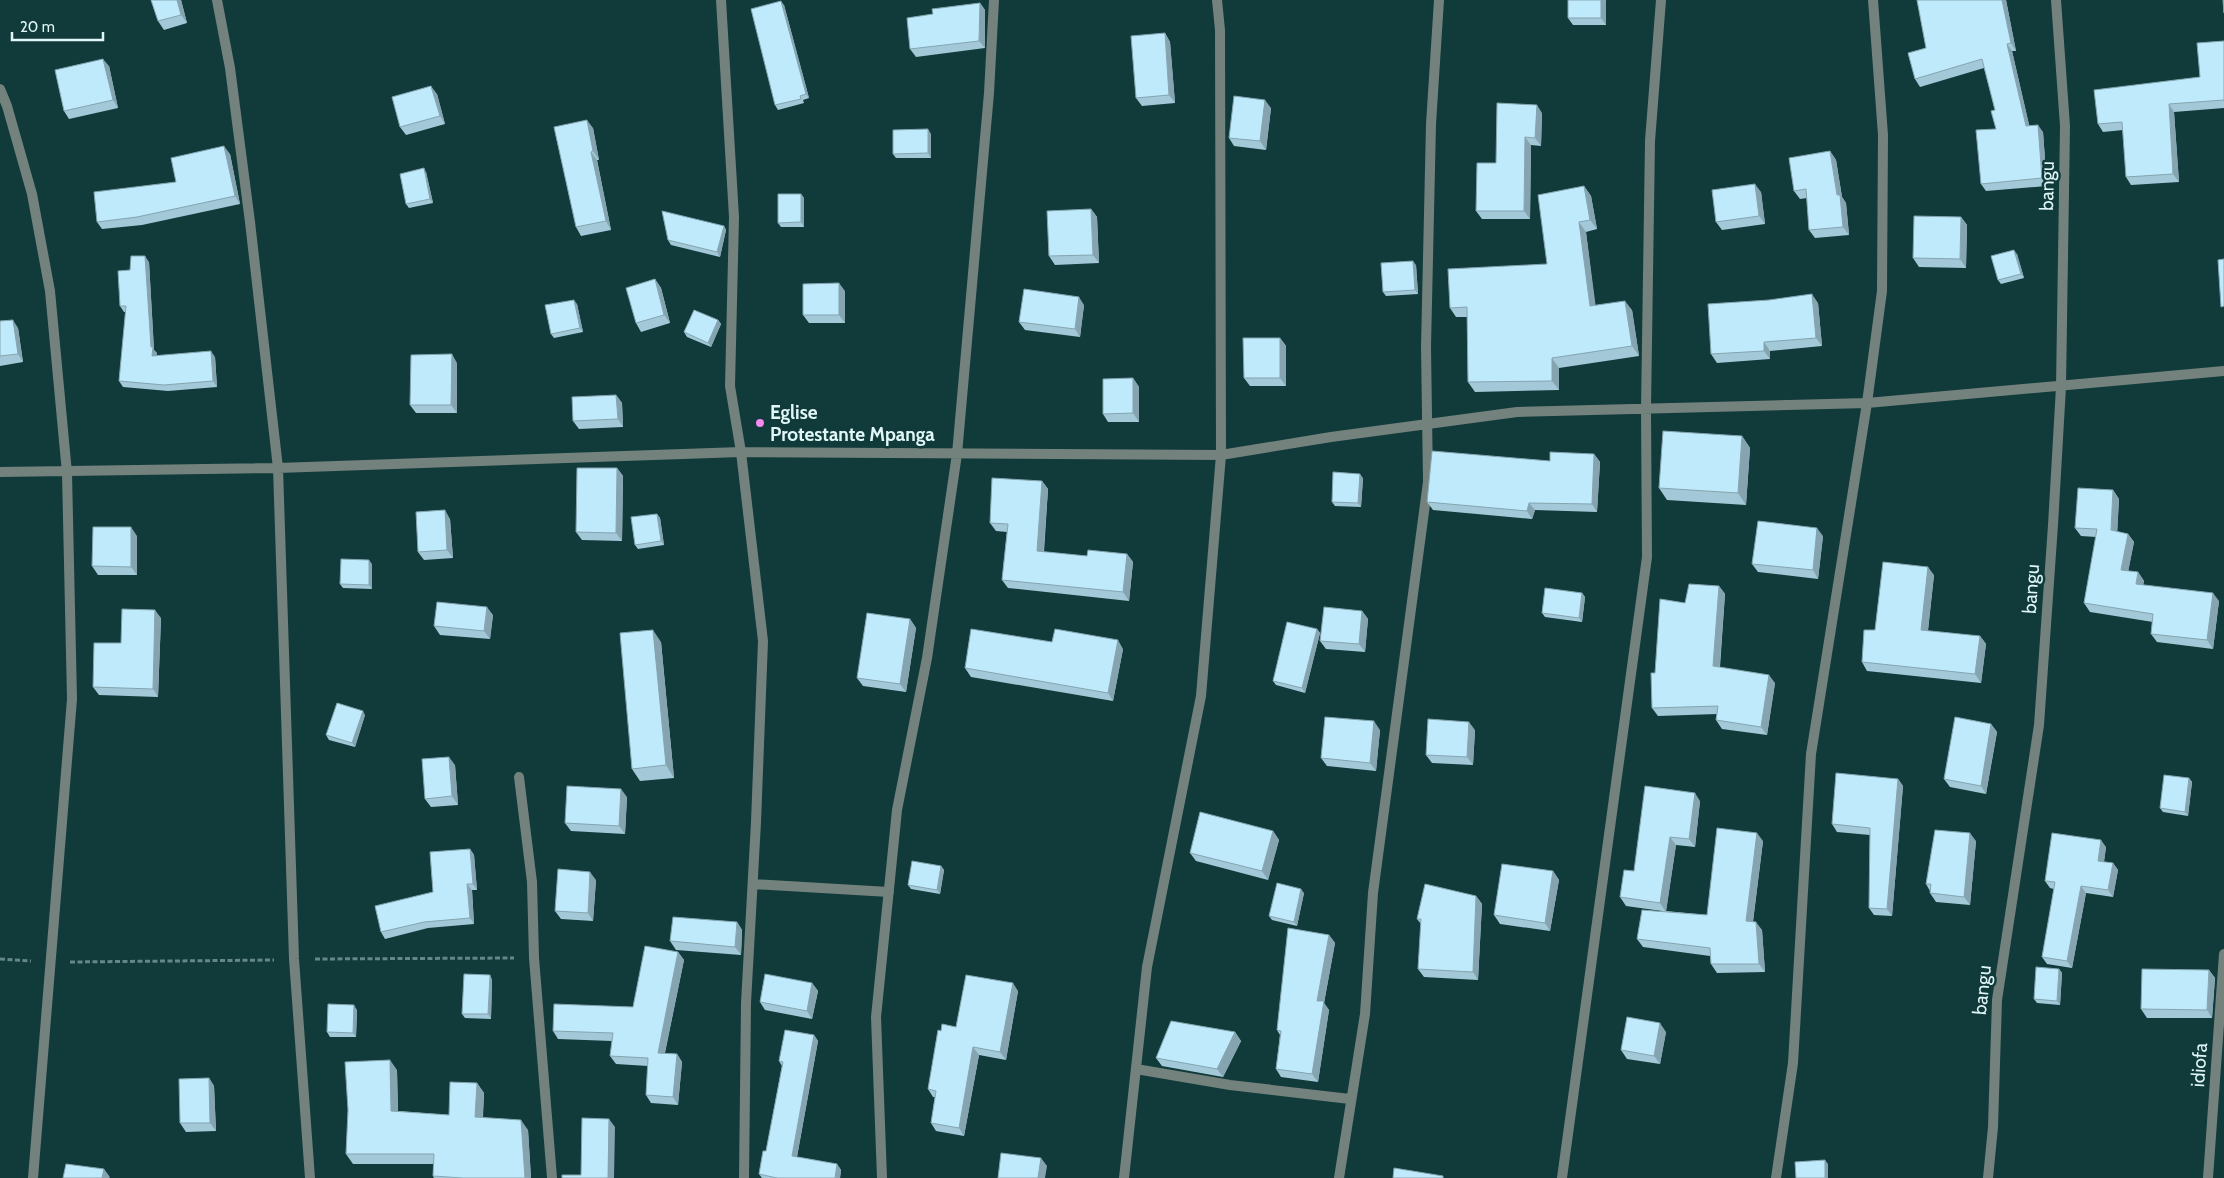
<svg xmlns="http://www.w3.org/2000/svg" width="2224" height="1178" viewBox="0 0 2224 1178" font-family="Cabin,sans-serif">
	<rect width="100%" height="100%" fill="#113a3b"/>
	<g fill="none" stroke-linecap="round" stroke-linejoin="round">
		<!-- path -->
		<path stroke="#668788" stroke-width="3" stroke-dasharray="5 2.5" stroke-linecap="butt" d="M0 959 31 961
			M315 959 514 958
			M70 962 274 960"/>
		<!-- street -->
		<path stroke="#73827c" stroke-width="10" d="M217 0 230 68 250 222 278 468 294 959 310 1178
			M721 0 734 217 730 386 741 452 763 641 756 822 746 1003 744 1178
			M0 89 7 106 32 194 50 291 67 473 72 699 33 1178
			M0 472 278 468 741 452 1221 455 1331 437 1517 412 1867 403 2224 371
			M519 777 532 882 534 958 552 1178
			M753 884 889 892
			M1136 1069 1230 1085 1350 1099
			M882 1178 876 1017 897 810 927 658 957 454 989 93 994 0
			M1124 1178 1147 967 1201 696 1221 455 1220 30 1217 0
			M1339 1178 1365 1014 1373 893 1428 482 1426 347 1431 124 1439 0
			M1562 1178 1647 557 1646 409 1650 141 1661 0
			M1776 1178 1793 1063 1811 754 1867 403 1882 291 1883 135 1873 0
			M1988 1178 1993 1127 1997 1000 2039 725 2053 525 2061 387 2065 126 2056 0
			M2208 1178 2224 954"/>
	</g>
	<!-- wall -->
	<path fill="#a3c9d8" d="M181 0 187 23 164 30 158 21Z
		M1606 0V25H1573L1568 18Z
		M1917 0H2006L2016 51H2012L2029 125 2043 132 2047 186 1986 191 1981 184 1996 129 1995 110 1984 68 1920 87 1915 79 1926 48Z
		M980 3 985 10V48L916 57 910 49 933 14Z
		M784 5 809 98 803 100 804 103 778 110 775 105Z
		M1165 33 1170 42 1175 103 1142 106 1136 98Z
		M2224 41V108L2174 112 2179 182 2131 185 2126 177 2123 130 2103 132 2098 124 2200 77Z
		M109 66 118 108 69 119 64 111Z
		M437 94 445 124 406 135 400 127Z
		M1271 108 1266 150 1234 146 1229 138Z
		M1542 113 1541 146 1531 145 1530 219H1482L1476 211 1496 163Z
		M593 128 599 160H597L611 230 581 236 576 227Z
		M931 134V158H896L893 154Z
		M1830 151 1836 160 1842 197 1846 203 1849 235 1815 238 1809 230 1807 198 1800 199 1794 191Z
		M230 154 240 204 142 225 102 229 97 222 176 182Z
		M426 172 433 203 409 208 406 204Z
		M1584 186 1591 196 1597 229 1586 232 1595 306 1632 310 1639 356 1559 368V390L1475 392 1468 382 1467 317H1456L1450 308 1547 264Z
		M1761 192 1765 224 1722 230 1716 222Z
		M801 194 804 198V227H781L778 223Z
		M1091 209 1097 217 1099 263 1055 265 1049 256Z
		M1961 217 1967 225 1966 268 1919 267 1913 258Z
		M724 226 726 230 720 257 671 245 668 240Z
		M2017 254 2024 278 2001 284 1998 280Z
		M149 262 154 350 157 353 156 355 215 357 217 387 168 391 123 387 119 381 126 312H124L120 306 130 270Z
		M1416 265 1418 294 1386 296 1383 292Z
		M655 279 661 288 670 323 641 332 636 323Z
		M845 291V323H809L803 315Z
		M1818 303 1822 346 1770 351V359L1717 363 1711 354Z
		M577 304 583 332 554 338 551 334Z
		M1084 305 1080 337 1025 330 1019 322Z
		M718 320 721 324 711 347 687 337 684 332Z
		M0 321 18 328 23 362 0 366Z
		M1280 338 1286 346V386H1250L1244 378Z
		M457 363V413H416L410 405Z
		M1133 378 1139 387V422H1108L1103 414Z
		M616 395 622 403 623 427 579 429 573 421Z
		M1742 436 1750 448 1746 505 1667 500 1659 488Z
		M1594 454 1600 462 1597 512 1535 510 1532 519 1433 510 1427 502 1550 461Z
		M617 468 623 476 622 541 582 540 576 532Z
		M1363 478 1361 507 1335 506 1332 502Z
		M1042 481 1048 489 1044 552 1087 556 1127 554 1133 562 1129 601 1008 588 1002 580 1007 532 996 531 990 523Z
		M2113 490 2119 499 2117 532 2128 534 2134 542 2128 571 2138 572 2144 581 2143 585 2219 601 2213 649 2157 642 2151 634 2153 622 2090 612 2084 603 2096 537 2081 536 2075 528Z
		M657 514 660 518 664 545 638 549 635 545Z
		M450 519 453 558 424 560 418 552Z
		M137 536V575H98L92 566Z
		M1823 536 1818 579 1758 572 1752 564Z
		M372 564V589L343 588 340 584Z
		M1934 575 1928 631 1980 636 1986 644 1981 683 1867 671 1862 662 1875 630Z
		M1719 586 1725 594 1720 667 1775 683 1767 735 1722 729 1716 720 1717 714 1658 716 1652 708 1655 673 1685 603Z
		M1582 593 1585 597 1582 622 1545 617 1542 613Z
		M1362 611 1368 619 1365 652 1326 649 1320 641Z
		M493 615 490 639 440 635 434 626Z
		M161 618 158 697 99 695 93 687 121 643Z
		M910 619 916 628 906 692 863 686 857 678Z
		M1317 629 1320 633 1305 693 1276 685 1273 681Z
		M661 642 674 778 640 781 632 769Z
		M1123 649 1113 701 971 677 965 668Z
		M365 715 355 747 329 740 326 735Z
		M1991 724 1997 732 1986 794 1950 787 1944 779Z
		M1380 730 1376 771 1327 766 1321 758Z
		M1475 730 1473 765 1432 763 1426 755Z
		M455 765 458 805 431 807 425 799Z
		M2189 778 2192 782 2188 816 2163 812 2160 808Z
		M1898 779 1903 786 1892 916 1874 915 1869 908 1870 835 1837 832 1832 824Z
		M627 797 625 834 571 831 565 823Z
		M1700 801 1695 847 1676 845 1666 911 1707 915 1763 841 1753 922 1762 930 1765 972 1717 973 1711 964 1710 956 1643 947 1637 939 1662 911 1626 906 1620 897 1634 871Z
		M1273 831 1279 840 1268 880 1196 861 1190 853Z
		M1976 841 1970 905 1936 902 1930 893V891L1926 884Z
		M2106 847 2104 862 2113 863 2118 870 2113 897 2086 893 2072 968 2047 964 2042 957 2054 889 2050 888 2045 881Z
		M470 849 474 855 477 890H472L474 924 428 928 385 939 381 932 433 892Z
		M941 866 944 870 940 894 911 889 908 885Z
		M1553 871 1559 880 1550 931 1500 924 1494 915Z
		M596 880 593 921 561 919 555 911Z
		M1304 893 1297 926 1272 920 1269 916Z
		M1476 896 1482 904 1478 980 1424 977 1418 969 1421 924 1417 919Z
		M737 922 742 930 741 955 676 950 670 941Z
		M1329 935 1335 943 1324 1003 1329 1010 1318 1082 1281 1077 1276 1069 1280 1035 1277 1030Z
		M678 952 684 960 665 1053 677 1054 682 1062 678 1105 651 1103 646 1095 648 1066 616 1064 610 1056 612 1041 558 1039 553 1031 633 1007Z
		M2059 969 2062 973 2060 1005 2037 1003 2034 999Z
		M2209 970 2215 978 2212 1018H2147L2141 1009Z
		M490 975 492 980 491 1019 465 1018 462 1014Z
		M812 983 818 991 812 1019 765 1010 760 1002Z
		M1018 991 1006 1060 979 1055 964 1136 936 1131 931 1123 935 1097H933L928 1089 941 1031 956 1027Z
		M357 1010 356 1037H330L327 1032Z
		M1235 1032 1241 1041 1223 1077 1162 1066 1156 1058Z
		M1666 1032 1660 1064 1627 1059 1621 1050Z
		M814 1035 818 1041 797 1157 837 1164 841 1170 840 1178H762L759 1174 766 1151 782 1066 779 1061Z
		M397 1070 398 1111 449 1115 477 1083 484 1093 483 1117 528 1130 531 1178H434L433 1176V1164H353L346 1154Z
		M209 1078 214 1086 216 1131 186 1132 180 1123Z"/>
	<!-- shaded-wall -->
	<path fill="#85a4b0" d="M177 0H181L187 23 181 15Z
		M1601 0H1606V25L1601 18Z
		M2002 0H2006L2016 51 2011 43Z
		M781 1 784 5 809 98 806 94Z
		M980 3 985 10V48L979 41Z
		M1165 33 1170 42 1175 103 1169 95Z
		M2007 44 2012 51 2031 133 2026 126Z
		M103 59 109 66 118 108 113 100Z
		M431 86 437 94 445 124 440 116Z
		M1265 100 1271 108 1266 150 1260 141Z
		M2169 104 2174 112 2179 182 2173 174Z
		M1537 105 1542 113 1541 146 1535 138Z
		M587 120 593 128 599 160 593 151Z
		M2038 125 2043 132 2047 186 2042 178Z
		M928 129 931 134V158L928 153Z
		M1525 137 1531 145 1530 219 1524 211Z
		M224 146 230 154 240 204 235 196Z
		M1830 151 1836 160 1842 197 1846 203 1849 235 1843 227Z
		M591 152 597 160 611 230 606 221Z
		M424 168 426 172 433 203 430 199Z
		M1755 184 1761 192 1765 224 1759 216Z
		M1584 186 1591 196 1597 229 1590 220Z
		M801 194 804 198V227L801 222Z
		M1091 209 1097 217 1099 263 1093 255Z
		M1961 217 1967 225 1966 268 1960 259Z
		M1579 222 1586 232 1597 316 1590 306Z
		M724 226 726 230 720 257 717 252Z
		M2014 250 2017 254 2024 278 2021 274Z
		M145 256 149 262 154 350 157 353 156 361 152 356 151 347Z
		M1413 261 1416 265 1418 294 1415 290Z
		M655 279 661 288 670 323 664 315Z
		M839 283 845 291V323L839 315Z
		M1812 294 1818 303 1822 346 1816 338Z
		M1079 297 1084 305 1080 337 1075 329Z
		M574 300 577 304 583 332 580 328Z
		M1625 301 1632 310 1639 356 1632 346Z
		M13 320 18 328 23 362 18 354Z
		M718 320 721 324 711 347 708 343Z
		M1280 338 1286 346V386L1280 378Z
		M1764 342 1770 351V359L1764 351Z
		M211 351 215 357 217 387 213 381Z
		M452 354 457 363V413L451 405Z
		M1552 358 1559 368V390L1552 381Z
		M1133 378 1139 387V422L1133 413Z
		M616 395 622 403 623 427 618 419Z
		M1742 436 1750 448 1746 505 1738 493Z
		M1594 454 1600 462 1597 512 1592 504Z
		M617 468 623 476 622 541 616 533Z
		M1360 474 1363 478 1361 507 1358 503Z
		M1042 481 1048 489 1043 559 1037 551Z
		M2113 490 2119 499 2117 539 2111 530Z
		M1529 503 1535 510 1532 519 1527 511Z
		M445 510 450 519 453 558 447 550Z
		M657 514 660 518 664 545 661 541Z
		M131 527 137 536V575L131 567Z
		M1817 528 1823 536 1818 579 1813 570Z
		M2128 534 2134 542 2127 578 2121 570Z
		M1127 554 1133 562 1129 601 1123 592Z
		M369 560 372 564V589L369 585Z
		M1928 567 1934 575 1927 638 1921 630Z
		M2138 572 2144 581 2142 592 2136 584Z
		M1719 586 1725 594 1719 675 1713 666Z
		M1582 593 1585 597 1582 622 1579 618Z
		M2213 593 2219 601 2213 649 2207 640Z
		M487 607 493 615 490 639 484 631Z
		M155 610 161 618 158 697 153 689Z
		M1362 611 1368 619 1365 652 1359 644Z
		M910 619 916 628 906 692 900 684Z
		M1317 629 1320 633 1305 693 1302 688Z
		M653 630 661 642 674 778 666 765Z
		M1980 636 1986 644 1981 683 1975 674Z
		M1118 640 1123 649 1113 701 1108 693Z
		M1769 675 1775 683 1767 735 1761 727Z
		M363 711 365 715 355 747 352 743Z
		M1374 721 1380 730 1376 771 1370 763Z
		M1469 722 1475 730 1473 765 1467 757Z
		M1991 724 1997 732 1986 794 1981 786Z
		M449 757 455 765 458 805 452 796Z
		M2189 778 2192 782 2188 816 2185 812Z
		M1898 779 1903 786 1892 916 1887 909Z
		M621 789 627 797 625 834 619 826Z
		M1695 793 1700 801 1695 847 1689 839Z
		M1273 831 1279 840 1268 880 1262 871Z
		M1757 833 1763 841 1752 929 1746 921Z
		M1970 833 1976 841 1970 905 1964 897Z
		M1670 837 1676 845 1666 912 1660 903Z
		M2101 840 2106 847 2103 868 2098 861Z
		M470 849 474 855 477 890 473 884Z
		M2113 863 2118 870 2113 897 2108 890Z
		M941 866 944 870 940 894 937 890Z
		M1553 871 1559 880 1550 931 1545 923Z
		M590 872 596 880 593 921 588 913Z
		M467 884 472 890 474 924 470 918Z
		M2081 886 2086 893 2072 968 2067 961Z
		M1301 889 1304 893 1297 926 1294 922Z
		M1476 896 1482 904 1478 980 1473 972Z
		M737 922 742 930 741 955 735 947Z
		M1756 922 1762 930 1765 972 1759 964Z
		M1329 935 1335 943 1324 1003 1329 1010 1318 1082 1312 1074 1317 1001Z
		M678 952 684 960 663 1061 658 1053Z
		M2059 969 2062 973 2060 1005 2057 1001Z
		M2209 970 2215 978 2212 1018 2207 1010Z
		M490 975 492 980 491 1019 488 1014Z
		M812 983 818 991 812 1019 807 1011Z
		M1013 983 1018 991 1006 1060 1000 1052Z
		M354 1005 357 1010 356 1037 353 1033Z
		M1660 1023 1666 1032 1660 1064 1654 1056Z
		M1235 1032 1241 1041 1223 1077 1217 1069Z
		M814 1035 818 1041 796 1162 792 1156Z
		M973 1047 979 1055 964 1136 959 1128Z
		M677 1054 682 1062 678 1105 673 1097Z
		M390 1060 397 1070 398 1121 391 1111Z
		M209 1078 214 1086 216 1131 210 1123Z
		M477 1083 484 1093 482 1127 475 1117Z
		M609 1119 615 1127 614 1178H608Z
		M521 1120 528 1130 531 1178H525Z
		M1041 1158 1047 1166 1045 1178H1038Z
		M1825 1160 1828 1164V1178H1825Z
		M837 1164 841 1170 840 1178H835Z
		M104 1169 110 1177 109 1178H102Z"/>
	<!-- building -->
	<path fill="#beeafb" stroke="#85a4b0" d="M151 0H177L181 15 158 21Z
		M1568 0H1601V18H1568Z
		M1917 0H2002L2011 43 2007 44 2026 126 2038 125 2042 178 1981 184 1976 130 1996 129 1991 111 1995 110 1982 59 1915 79 1908 53 1926 48Z
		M2223 0H2224V13Z
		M781 1 806 94 800 96 801 99 775 105 751 9Z
		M980 3 979 41 910 49 907 18 933 14 932 9Z
		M1165 33 1169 95 1136 98 1131 36Z
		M2224 41V100L2169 104 2173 174 2126 177 2122 122 2098 124 2094 90 2200 77 2197 43Z
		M103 59 113 100 64 111 55 70Z
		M431 86 440 116 400 127 392 97Z
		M1234 96 1265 100 1260 141 1229 138Z
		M1497 103 1537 105 1535 138 1525 137 1524 211H1476L1477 163H1496Z
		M587 120 593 151 591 152 606 221 576 227 554 127Z
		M928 129V153L893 154V130Z
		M224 146 235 196 137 217 97 222 94 192 176 182 171 158Z
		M1830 151 1837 195H1840L1843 227 1809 230 1806 189 1794 191 1789 158Z
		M424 168 430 199 406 204 400 174Z
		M1755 184 1759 216 1716 222 1712 190Z
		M1584 186 1590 220 1579 222 1590 306 1625 301 1632 346 1552 358V381L1468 382 1467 307 1450 308 1448 269 1547 264 1538 195Z
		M778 194H801V222L778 223Z
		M1091 209 1093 255 1049 256 1047 211Z
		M662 211 724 226 717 252 668 240Z
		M1914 216 1961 217 1960 259 1913 258Z
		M2014 250 2021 274 1998 280 1991 256Z
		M131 256H145L151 347H153L152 356 211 351 213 381 164 385 119 381 126 306H120L118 271 130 270Z
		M2224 259V306L2221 307 2218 260Z
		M1413 261 1415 290 1383 292 1381 263Z
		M655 279 664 315 636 323 626 288Z
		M839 283V315H803V284Z
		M1024 289 1079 297 1075 329 1019 322Z
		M1812 294 1816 338 1764 342V351L1711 354 1708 304 1769 300Z
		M574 300 580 328 551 334 545 305Z
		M694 310 718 320 708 343 684 332Z
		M13 320 18 354 0 356V321Z
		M1243 338H1280V378H1244Z
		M452 354 451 405H410L411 355Z
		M1133 378V413L1103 414V379Z
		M616 395 618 419 573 421 572 397Z
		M1663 431 1742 436 1738 493 1659 488Z
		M1432 451 1550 461V452L1594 454 1592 504 1529 503 1527 511 1427 502Z
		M577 468H617L616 533 576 532Z
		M1333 472 1360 474 1358 503 1332 502Z
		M992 478 1042 481 1037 551 1087 556 1088 550 1127 554 1123 592 1002 580 1008 524 990 523Z
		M2078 488 2113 490 2111 530 2128 534 2121 570 2138 572 2136 584 2213 593 2207 640 2151 634 2153 614 2084 603 2097 529 2075 528Z
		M445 510 447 550 418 552 416 512Z
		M657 514 661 541 635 545 631 517Z
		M1758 521 1817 528 1813 570 1752 564Z
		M93 527H131V567L92 566Z
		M341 559 369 560V585L340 584Z
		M1883 562 1928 567 1921 630 1980 636 1975 674 1862 662 1864 630H1875Z
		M1689 584 1719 586 1713 666 1769 675 1761 727 1716 720 1718 706 1652 708 1651 673H1655L1660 599 1685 603Z
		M1545 588 1582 593 1579 618 1542 613Z
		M437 602 487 607 484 631 434 626Z
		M1324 607 1362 611 1359 644 1320 641Z
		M122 609 155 610 153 689 93 687 94 643H121Z
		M867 613 910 619 900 684 857 678Z
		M1287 622 1317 629 1302 688 1273 681Z
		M971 629 1052 642 1055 629 1118 640 1108 693 965 668Z
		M653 630 666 765 632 769 620 633Z
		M337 703 363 711 352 743 326 735Z
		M1325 717 1374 721 1370 763 1321 758Z
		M1955 717 1991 724 1981 786 1944 779Z
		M1428 719 1469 722 1467 757 1426 755Z
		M449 757 452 796 425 799 422 759Z
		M1836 773 1898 779 1887 909 1869 908 1870 828 1832 824Z
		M2164 775 2189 778 2185 812 2160 808Z
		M567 786 621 789 619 826 565 823Z
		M1645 786 1695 793 1689 839 1670 837 1660 903 1620 897 1624 870 1634 871Z
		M1200 812 1273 831 1262 871 1190 853Z
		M1717 828 1757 833 1746 921 1756 922 1759 964H1711L1710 948 1637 939 1642 910 1707 915Z
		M1935 830 1970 833 1964 897 1930 893 1931 884H1926Z
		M2052 833 2101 840 2098 861 2113 863 2108 890 2081 886 2067 961 2042 957 2055 882 2045 881Z
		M470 849 473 884H467L470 918 424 922 381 932 375 906 433 892 430 852Z
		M912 861 941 866 937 890 908 885Z
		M1502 864 1553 871 1545 923 1494 915Z
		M558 869 590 872 588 913 555 911Z
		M1277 883 1301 889 1294 922 1269 916Z
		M1425 884 1476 896 1473 972 1418 969 1421 919H1417Z
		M673 917 737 922 735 947 670 941Z
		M1288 928 1329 935 1317 1001H1324L1312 1074 1276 1069 1281 1031 1277 1030Z
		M645 946 678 952 658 1053 677 1054 673 1097 646 1095 648 1058 610 1056 613 1033 553 1031 554 1004 633 1007Z
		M2036 967 2059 969 2057 1001 2034 999Z
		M2142 969 2209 970 2207 1010 2141 1009Z
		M464 974 490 975 488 1014H462Z
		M765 974 812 983 807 1011 760 1002Z
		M966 975 1013 983 1000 1052 973 1047 959 1128 931 1123 936 1091 928 1089 938 1030 941 1031 942 1024 956 1027Z
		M328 1004 354 1005 353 1033 327 1032Z
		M1627 1017 1660 1023 1654 1056 1621 1050Z
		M1171 1021 1235 1032 1217 1069 1156 1058Z
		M785 1030 814 1035 792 1156 837 1164 835 1178H777L759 1174 763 1151H766L783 1062 779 1061Z
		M390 1060 391 1111 449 1115 450 1082 477 1083 475 1117 521 1120 525 1178H463L433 1176 434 1154H346L348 1110 345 1062Z
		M209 1078 210 1123H180L179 1079Z
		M582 1118 609 1119 608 1178H562V1175H581Z
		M1001 1153 1041 1158 1038 1178H998Z
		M1825 1160V1178H1796L1795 1162Z
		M66 1164 104 1169 102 1178H63Z
		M1394 1168 1443 1176V1178H1393Z"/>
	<!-- markers -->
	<circle fill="#f489f0" stroke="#113a3b" stroke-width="2" cx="760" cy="423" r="5"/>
	<g text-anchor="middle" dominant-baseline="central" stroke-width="5" stroke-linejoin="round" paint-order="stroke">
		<!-- street labels -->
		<g font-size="19" fill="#e1f7f7" stroke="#113a3b">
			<text transform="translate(2047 186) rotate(-89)">bangu</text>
			<text transform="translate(2031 589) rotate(-86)">bangu</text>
			<text transform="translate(1982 990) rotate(-84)">bangu</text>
			<text transform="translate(2199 1065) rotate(-86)">idiofa</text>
		</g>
		<!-- poi labels -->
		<g font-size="19" font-weight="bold" fill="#e1f7f7" stroke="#113a3b" text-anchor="start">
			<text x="770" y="412">Eglise<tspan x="770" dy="22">Protestante Mpanga</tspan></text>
		</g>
	</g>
	<!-- scale -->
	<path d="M12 32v8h91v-8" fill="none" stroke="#e1f7f7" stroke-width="2.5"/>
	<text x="20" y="32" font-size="15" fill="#e1f7f7" stroke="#113a3b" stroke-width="4" paint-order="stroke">20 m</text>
</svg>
